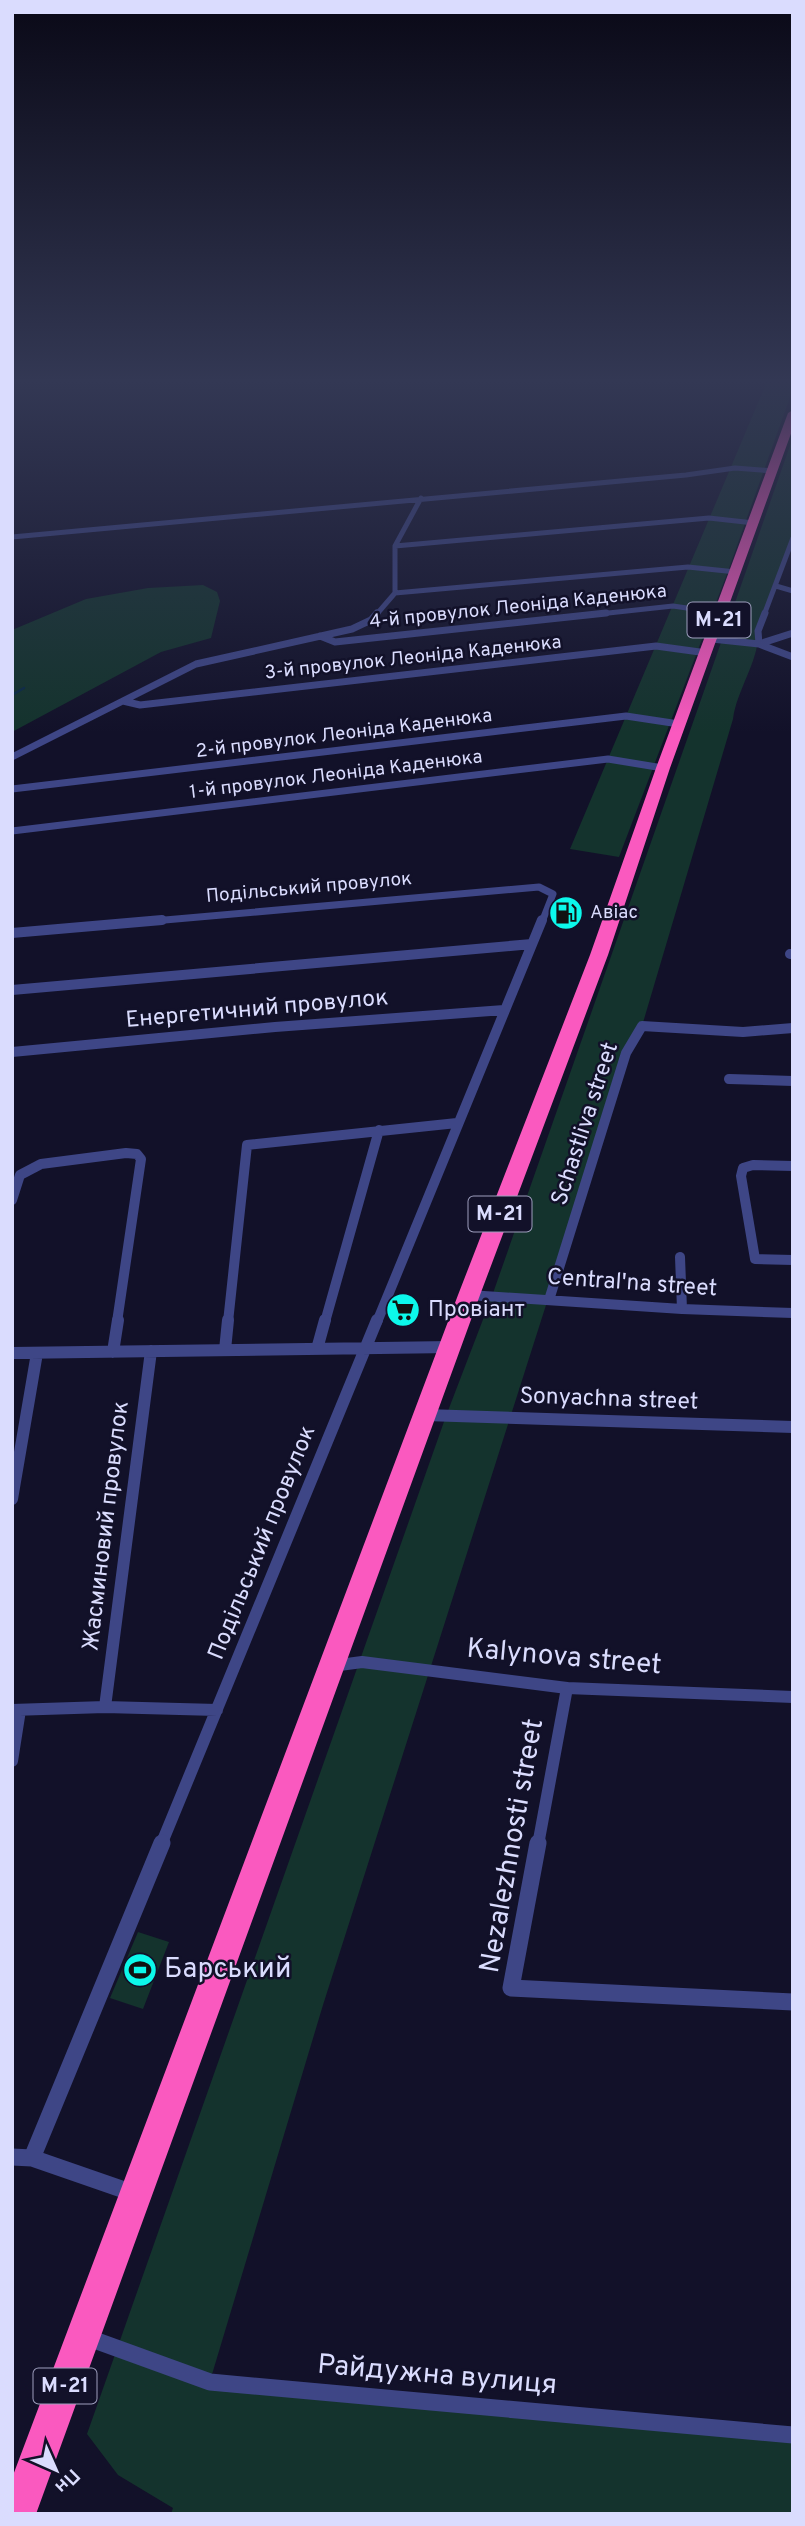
<svg xmlns="http://www.w3.org/2000/svg" width="805" height="2526" viewBox="0 0 805 2526" font-family="Overpass,sans-serif">
	<rect width="100%" height="100%" fill="#121129"/>
	<!-- green -->
	<path fill="#14332d" d="M768 379H793V389L728 571 619 857 570 849Z
		M793 437V538L758 631C760 660 737 689 733 719L642 1026 626 1054 323 2005 210 2381 793 2435 792 2514H171L173 2508 118 2475 87 2434 446 1416 492 1296Z
		M203 585 217 592 220 601 211 638 161 652 12 732V630L86 599 148 588Z
		M138 1932 169 1942 143 2009 110 1998Z"/>
	<g fill="none" stroke-linecap="round" stroke-linejoin="round">
		<!-- stream -->
		<path stroke="#0c2b47" stroke-width="2.5" d="M12 695 24 688"/>
		<!-- street-far4 -->
		<path stroke="#3e4686" stroke-width="5" d="M12 537 686 475 735 468 773 471
			M395 546 709 518 754 523
			M776 586 793 591
			M395 593 688 567 736 572
			M376 615 395 593V546L421 498
			M590 615 673 606 721 613
			M764 615 793 538"/>
		<!-- street-far3 -->
		<path stroke="#3e4686" stroke-width="7" d="M320 636 335 642 606 613
			M712 639 759 644 793 657
			M759 644 758 631 765 613
			M759 644 793 633
			M123 701 140 705 656 646 707 653
			M12 757 196 664 352 629 371 620 377 613
			M12 789 626 716 679 724
			M12 831 608 759 663 768
			M142 922 539 887 553 894 542 922"/>
		<!-- street-far2 -->
		<path stroke="#3e4686" stroke-width="10" d="M12 933 162 920
			M790 954H793
			M12 990 532 944
			M12 1052 275 1027 504 1010
			M729 1079 793 1081
			M793 1166 753 1165 743 1168 741 1176 755 1259 793 1260
			M12 1200 20 1175 41 1164 126 1153 137 1154 141 1159 117 1322
			M680 1257 682 1309
			M469 1295 682 1309 793 1313
			M549 1300 626 1053 642 1026 743 1032 793 1028
			M228 1322 247 1145 457 1123
			M325 1322 379 1130
			M377 1322 542 920"/>
		<!-- street-far1 -->
		<path stroke="#3e4686" stroke-width="12" d="M317 1349 325 1320
			M225 1350 228 1320
			M113 1352 118 1320
			M12 1353 451 1347
			M425 1415 793 1427
			M12 1499 37 1353
			M332 1666 362 1662 567 1688 793 1697
			M105 1707 151 1351
			M12 1710 105 1707 217 1710
			M12 1761 20 1710
			M161 1845 377 1320
			M538 1845 567 1688"/>
		<!-- street -->
		<path stroke="#3e4686" stroke-width="17" d="M538 1843 511 1988 793 2002
			M12 2157 32 2158 133 2193
			M32 2158 162 1843
			M86 2337 210 2382 793 2435"/>
		<!-- highway -->
		<path fill="#fa59bf" fill-rule="evenodd" d="M793 410V428L670 768 608 955 480 1295 36 2514H12V2478L458 1295 590 955 656 768 788 413Z"/>
	</g>
	<!-- sky -->
	<linearGradient id="sky" x2="0" y2="1"><stop stop-color="#0a0917"/><stop offset="0.52" stop-color="#333854"/><stop offset="1" stop-color="#333854" stop-opacity="0"/></linearGradient>
	<rect width="805" height="733" fill="url(#sky)"/>
	<!-- icons -->
	<defs>
		<g id="fuel-disc" transform="scale(1.75)"><circle r="9.5" fill="#0cf8eb" stroke="#121129"/><path d="M-5.5-6h7V0h2V4h1.3V-2.5L3-4.5l.8-.8L6-3V5H2.5V1h-1V6h-7ZM-4.2-4.7v3.2H.2V-4.7Z" fill="#111"/></g>
		<g id="supermarket-disc" transform="scale(1.75)"><circle r="9.5" fill="#0cf8eb" stroke="#121129"/><path d="M-6-5.5h2.5l.6 2H6L4.5 2H-2.5L-4.4-4H-6ZM-1.5 3.2a1.3 1.3 0 1 0 .1 0ZM3 3.2a1.3 1.3 0 1 0 .1 0Z" fill="#111"/></g>
		<g id="stadium-disc" transform="scale(1.75)"><circle r="9.5" fill="#0cf8eb" stroke="#121129"/><path d="M0-5a6.5 5 0 1 0 0 10a6.5 5 0 1 0 0-10ZM-3.5-1.8h7v3.6h-7Z" fill="#111"/></g>
	</defs>
	<g fill-rule="evenodd">
		<use href="#fuel-disc" x="566" y="913"/>
		<use href="#supermarket-disc" x="403" y="1310"/>
		<use href="#stadium-disc" x="140" y="1970"/>
	</g>
	<g text-anchor="middle" dominant-baseline="central" stroke-width="5" stroke-linejoin="round" paint-order="stroke">
		<!-- far-street labels -->
		<g font-size="19" fill="#dadcfe" stroke="#121129">
			<text transform="translate(518 607) rotate(-6)">4-й провулок Леоніда Каденюка</text>
			<text transform="translate(413 658) rotate(-6)">3-й провулок Леоніда Каденюка</text>
			<text transform="translate(344 734) rotate(-7)">2-й провулок Леоніда Каденюка</text>
			<text transform="translate(336 775) rotate(-7)">1-й провулок Леоніда Каденюка</text>
			<text transform="translate(309 888) rotate(-5)">Подільський провулок</text>
		</g>
		<!-- far-poi labels -->
		<g font-size="19" fill="#dadcfe" stroke="#121129" text-anchor="start">
			<text x="590" y="913">Авіас</text>
		</g>
		<!-- shield labels -->
		<g fill="#121129" stroke="#9e9fbe" stroke-width="2">
			<rect x="687.5" y="602.5" width="63" height="35" rx="5"/>
			<rect x="468.5" y="1196.5" width="63" height="35" rx="5"/>
			<rect x="33.5" y="2368.5" width="63" height="35" rx="5"/>
		</g>
		<g font-size="21" font-weight="bold" fill="#dadcfe">
			<text x="719" y="620">М-21</text>
			<text x="500" y="1214">М-21</text>
			<text x="65" y="2386">М-21</text>
		</g>
		<!-- street labels -->
		<g font-size="23" fill="#dadcfe" stroke="#121129">
			<text transform="translate(257 1010) rotate(-5)">Енергетичний провулок</text>
			<text transform="translate(586 1124) rotate(-72)">Schastliva street</text>
			<text transform="translate(632 1284) rotate(4)">Central'na street</text>
			<text transform="translate(609 1400) rotate(2)">Sonyachna street</text>
			<text transform="translate(107 1526) rotate(-83)">Жасминовий провулок</text>
			<text transform="translate(263 1543) rotate(-68)">Подільський провулок</text>
		</g>
		<!-- poi labels -->
		<g font-size="23" fill="#dadcfe" stroke="#121129" text-anchor="start">
			<text x="428" y="1310">Провіант</text>
		</g>
		<!-- near-street labels -->
		<g font-size="28" fill="#dadcfe" stroke="#121129">
			<text transform="translate(564 1658) rotate(5)">Kalynova street</text>
			<text transform="translate(513 1846) rotate(-80)">Nezalezhnosti street</text>
			<text transform="translate(437 2376) rotate(5)">Райдужна вулиця</text>
		</g>
		<!-- near-poi labels -->
		<g font-size="28" fill="#dadcfe" stroke="#121129" text-anchor="start">
			<text x="164" y="1970">Барський</text>
		</g>
	</g>
	<!-- border -->
	<rect width="805" height="2526" fill="none" stroke="#dadcfe" stroke-width="28"/>
	<!-- north arrow -->
	<g transform="translate(56 2470) rotate(135)" stroke="#121129" stroke-width="5" paint-order="stroke">
	<path d="M0-5L12 26L0 18L-12 26Z" fill="#dadcfe"/>
	<text y="-10" font-size="19" font-weight="bold" text-anchor="middle" fill="#dadcfe">Пн</text>
	</g>
</svg>
